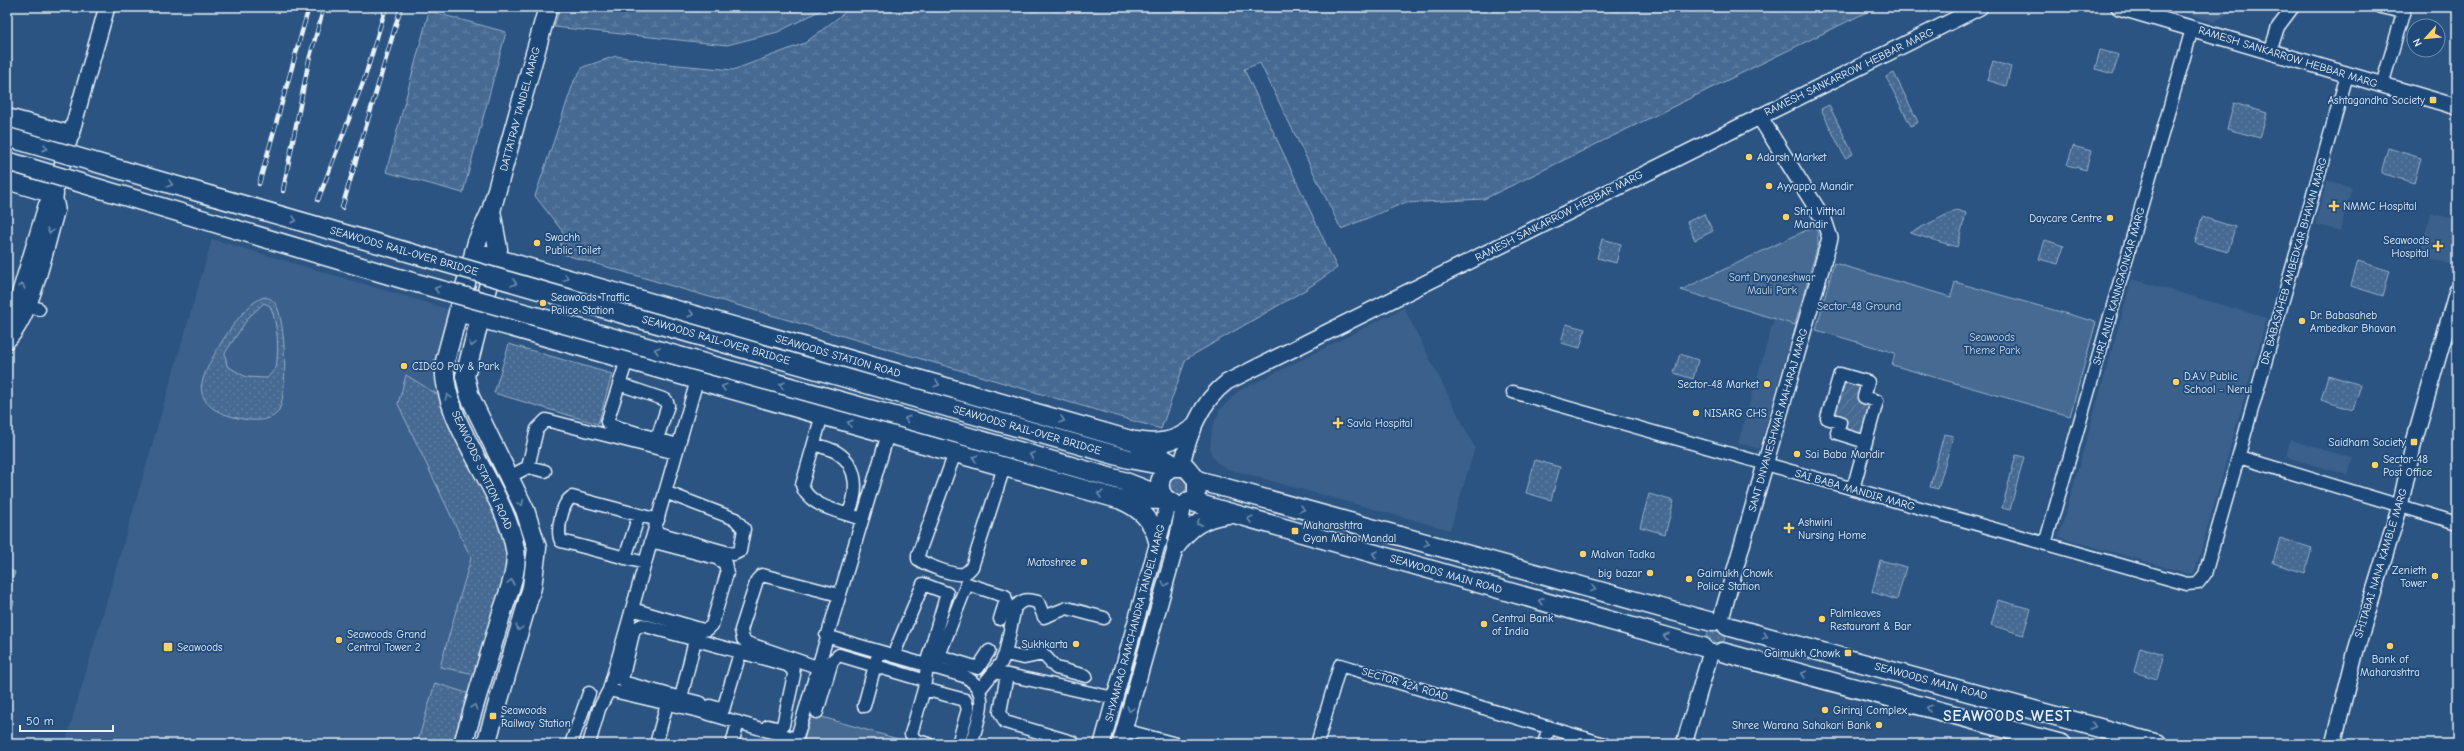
<svg xmlns="http://www.w3.org/2000/svg" width="2464" height="751" viewBox="0 0 2464 751" font-family="'Comic Neue',sans-serif">
	<defs>
		<pattern id="grass-dots" width="8" height="8" patternUnits="userSpaceOnUse"><rect width="8" height="8" fill="#476b93"/><path d="M2 2h.1M6 6h.1" fill="none" stroke="#6281a3" stroke-width="1.8" stroke-linecap="round"/></pattern>
		<pattern id="wetland-marsh" width="20" height="14" patternUnits="userSpaceOnUse"><rect width="20" height="14" fill="#476b93"/><path d="M1 5h8M5 5V1M11 12h8M15 12V8" fill="none" stroke="#6281a3"/></pattern>
		<pattern id="garden-furrows" width="10" height="10" patternUnits="userSpaceOnUse"><rect width="10" height="10" fill="#476b93"/><path d="M-1 1l2-2M0 10L10 0M9 11l2-2" fill="none" stroke="#6281a3"/></pattern>
	</defs>
	<rect width="100%" height="100%" fill="#2b5482"/>
	<filter id="ink" filterUnits="userSpaceOnUse"><feTurbulence type="fractalNoise" baseFrequency=".025" numOctaves="2"/><feDisplacementMap in="SourceGraphic" scale="8" xChannelSelector="R" yChannelSelector="G"/><feConvolveMatrix kernelMatrix="1 2 1 2 8 2 1 2 1" color-interpolation-filters="sRGB"/></filter>
	<g filter="url(#ink)">
		<!-- built -->
		<path fill="#3a608b" d="M2166 7H2239L2214 22Z
			M2327 181 2352 188 2340 231 2315 224Z
			M2431 213 2457 220V238L2450 264 2419 255Z
			M212 239 458 312 443 375 506 519 463 744H65Z
			M2132 279 2267 318 2195 572 2190 574 2059 537Z
			M1404 308 1475 448 1450 530 1228 469 1217 463 1212 456 1210 448 1212 428 1220 410 1237 392Z
			M1774 319 1795 325 1759 449 1738 443Z
			M2290 440 2353 458 2348 475 2286 457Z"/>
		<!-- grass -->
		<path fill="url(#grass-dots)" stroke="#98aec6" fill-rule="evenodd" d="M2100 50 2119 55 2113 74 2095 69Z
			M1993 61 2011 67 2006 86 1987 80Z
			M1894 73 1918 122 1911 126 1886 77Z
			M2234 103 2267 113 2260 138 2227 129Z
			M1829 105 1853 154 1845 158 1821 109Z
			M2073 146 2091 151 2086 170 2067 165Z
			M2388 148 2421 158 2414 183 2381 173Z
			M1956 210 1966 213 1957 247 1910 233Z
			M1704 214 1713 231 1695 240 1687 222Z
			M2202 217 2235 227 2228 252 2195 243Z
			M1602 239 1621 244 1616 263 1597 258Z
			M2045 240 2064 246 2058 264 2039 259Z
			M2358 261 2390 271 2383 296 2351 286Z
			M265 297C269 298 272 299 275 303 286 318 289 400 277 413 265 427 228 418 214 409 206 404 199 393 202 383 206 363 244 300 265 297ZM264 303 270 306C278 323 279 350 276 368L267 378 246 377 227 366 225 353 248 318Z
			M1566 324 1585 329 1580 348 1561 343Z
			M509 344 612 374 598 424 494 393Z
			M1680 354 1698 360 1693 379 1674 373Z
			M406 375 440 396 505 535 508 565 475 674 440 667 471 558 398 404Z
			M2328 375 2361 385 2353 410 2321 400Z
			M1944 434 1953 436 1938 489 1930 487Z
			M2016 455 2024 457 2010 510 2002 508Z
			M1535 460 1560 467 1551 500 1526 493Z
			M1169 485a9 9 0 1 1 18 0a9 9 0 1 1-18 0Z
			M1649 494 1674 501 1665 534 1640 527Z
			M2280 538 2312 548 2305 573 2273 563Z
			M1880 560 1906 567 1897 600 1872 592Z
			M1998 600 2031 609 2023 635 1991 625Z
			M1707 637a9 9 0 1 1 18 0a9 9 0 1 1-18 0Z
			M2140 647 2164 654 2157 679 2134 672Z
			M435 683 470 694 455 744H417Z"/>
		<!-- wetland -->
		<path fill="url(#wetland-marsh)" stroke="#98aec6" d="M560 7H827L778 32 727 45 554 27Z
			M852 7H1877L1484 199 1404 203 1341 229 1260 63 1244 69 1337 268 1305 290 1186 359 1161 429 559 253 563 232 535 196 574 81 583 67 616 56 657 63 733 70 805 43Z
			M429 11 506 32 463 193 386 172Z"/>
		<!-- park -->
		<path fill="#476b93" stroke="#98aec6" d="M1815 226 1818 234V245L1795 325 1681 290Z
			M1834 263 1951 297 1955 282 2096 322 2070 416 1892 365 1895 353 1816 330Z
			M812 714 915 744H803Z"/>
		<!-- garden -->
		<path fill="url(#garden-furrows)" stroke="#98aec6" d="M1840 374 1868 382 1864 397 1877 401 1866 442 1837 433 1840 422 1827 418Z"/>
		<!-- water -->
		<path fill="#708ead" stroke="#a0b6cb" d="M7 569 15 572 7 599 14 601 7 626Z"/>
		<g fill="none" stroke-linecap="round" stroke-linejoin="round">
			<!-- minor casing -->
			<g stroke="#e8f1f8" stroke-width="15">
				<path id="minor" d="M2380 7 2403 12
					M2270 52 2278 27 2293 7
					M2382 85 2405 7
					M28 305 39 309
					M627 360 607 422 610 425 677 445
					M697 380 609 690 699 711 796 739
					M619 384 666 400 668 405 657 439
					M1513 392 2187 584 2198 583 2205 574 2347 75
					M822 415 802 485C808 507 843 512 862 519
					M814 444C822 447 832 449 838 453 859 467 858 494 848 514
					M955 453 918 555V559C925 565 954 576 963 574 967 573 969 570 972 567L1004 467
					M2239 457 2457 523
					M528 467 545 471
					M509 477 528 467 537 429 546 420 676 453
					M1853 489C1861 460 1869 430 1877 401L1864 397 1868 382 1840 374 1827 418 1840 422 1837 433 1866 442
					M654 532 729 553 734 554 740 551 744 529 735 519 665 492
					M2045 544 2192 29
					M625 558 639 515
					M645 563 561 541C556 532 562 502 572 497L658 520
					M632 609 703 630 708 629 712 625 727 573 725 563 716 558 651 541
					M826 636 964 676C993 691 978 719 971 744
					M695 640 681 698 701 703 699 711
					M1005 654 1024 658 1043 654 1056 668 1086 676
					M893 656 923 584 947 593 928 658 924 689 911 734 915 740 928 744
					M939 656 978 668 989 651
					M817 667 747 643 743 639 741 630 757 580 762 575 839 595
					M934 668 967 584 1005 596 1006 600 1000 619
					M994 672 1114 698
					M1007 675 1000 712 1005 722 1072 742
					M924 689 965 700 968 709 958 744
					M980 689 1001 663 1005 654 1015 607C1023 599 1027 599 1038 602L1044 617 1067 608 1104 618
					M681 698 626 683 622 680 634 629 642 625 787 665 793 670 794 675 783 725 780 729 768 726
					M710 706 723 710 740 653
					M864 706 877 658
					M817 712 832 661 839 655 916 678
					M1124 730 1176 744
					M571 744 589 693
					M589 744 599 709 609 690
					M656 744 667 704
					M732 744 738 722
					M795 744 888 434
					M1317 744 1340 665 1604 744
					M1544 744 1549 727"/>
			</g>
			<!-- tertiary casing -->
			<g stroke="#e8f1f8" stroke-width="18">
				<path id="tertiary" d="M2119 7 2457 107
					M7 321 17 302 46 206 54 194 107 7
					M7 341C33 315 46 245 57 209L54 194
					M1181 466C1190 434 1199 403 1227 382L1980 7
					M1720 622 1830 238 1824 220 1759 116
					M1102 744 1169 502
					M1120 744 1176 546 1184 504
					M1684 744 1711 652
					M2333 744 2356 650 2400 506 2414 442 2457 291"/>
			</g>
			<!-- secondary casing -->
			<g stroke="#e8f1f8" stroke-width="21">
				<path id="secondary" d="M7 118 70 135
					M7 180 54 194
					M474 252 1134 441 1176 466
					M458 312 1118 499 1166 500
					M950 408 1129 459 1171 467H1186L1197 480V491
					M945 430 1123 481 1159 495
					M1137 441C1158 445 1175 442 1192 429
					M1171 467C1155 477 1156 498 1175 504
					M1197 480 1712 622
					M1121 500C1140 508 1153 520 1158 541
					M1189 501 1703 647
					M1176 546C1190 526 1204 517 1228 514
					M1727 626 2158 744
					M1722 652 2062 744
					M463 744C475 702 488 661 500 619 506 598 519 571 515 549 505 488 439 421 445 361L477 242 491 211 548 7
					M486 744 532 587 537 548 525 510 470 397 465 376 498 249 491 211"/>
			</g>
			<!-- minor -->
			<use href="#minor" stroke="#1f4a7a" stroke-width="12"/>
			<!-- tertiary -->
			<use href="#tertiary" stroke="#1f4a7a" stroke-width="15"/>
			<!-- secondary -->
			<use href="#secondary" stroke="#1f4a7a" stroke-width="18"/>
			<!-- rail casing -->
			<g stroke="#e8f1f8" stroke-width="4.5">
				<path id="rail" d="M259 184 309 7
					M283 191 309 60 324 7
					M318 200 365 77 386 7
					M342 208 401 7"/>
			</g>
			<!-- rail -->
			<use href="#rail" stroke="#1f4a7a" stroke-width="3" stroke-dasharray="9" stroke-linecap="butt"/>
			<!-- secondary-bridge casing -->
			<g stroke="#e8f1f8" stroke-width="21" stroke-linecap="butt">
				<path id="secondary-bridge" d="M7 137 950 408
					M7 161 402 279 945 430"/>
			</g>
			<!-- secondary-bridge -->
			<use href="#secondary-bridge" stroke="#1f4a7a" stroke-width="18"/>
		</g>
		<!-- one-way arrows -->
		<defs><path id="oneway-chevron" d="M-2-3.5L2.5 0L-2 3.5" fill="none" stroke-width="1.6" stroke-linecap="round" stroke-linejoin="round"/></defs>
		<g stroke="#6f8dac">
			<use href="#oneway-chevron" transform="translate(45 148) rotate(16)"/>
			<use href="#oneway-chevron" transform="translate(170 184) rotate(16)"/>
			<use href="#oneway-chevron" transform="translate(294 220) rotate(16)"/>
			<use href="#oneway-chevron" transform="translate(50 231) rotate(107)"/>
			<use href="#oneway-chevron" transform="translate(566 278) rotate(16)"/>
			<use href="#oneway-chevron" transform="translate(514 283) rotate(16)"/>
			<use href="#oneway-chevron" transform="translate(22 286) rotate(-73)"/>
			<use href="#oneway-chevron" transform="translate(437 289) rotate(-164)"/>
			<use href="#oneway-chevron" transform="translate(691 314) rotate(16)"/>
			<use href="#oneway-chevron" transform="translate(472 344) rotate(103)"/>
			<use href="#oneway-chevron" transform="translate(657 350) rotate(-164)"/>
			<use href="#oneway-chevron" transform="translate(937 384) rotate(16)"/>
			<use href="#oneway-chevron" transform="translate(782 385) rotate(-164)"/>
			<use href="#oneway-chevron" transform="translate(724 387) rotate(-164)"/>
			<use href="#oneway-chevron" transform="translate(448 397) rotate(-107)"/>
			<use href="#oneway-chevron" transform="translate(907 419) rotate(-164)"/>
			<use href="#oneway-chevron" transform="translate(1062 420) rotate(16)"/>
			<use href="#oneway-chevron" transform="translate(850 423) rotate(-164)"/>
			<use href="#oneway-chevron" transform="translate(1032 455) rotate(-164)"/>
			<use href="#oneway-chevron" transform="translate(975 458) rotate(-164)"/>
			<use href="#oneway-chevron" transform="translate(1100 494) rotate(-164)"/>
			<use href="#oneway-chevron" transform="translate(521 503) rotate(64)"/>
			<use href="#oneway-chevron" transform="translate(1302 509) rotate(15)"/>
			<use href="#oneway-chevron" transform="translate(1250 519) rotate(-164)"/>
			<use href="#oneway-chevron" transform="translate(1199 523) rotate(150)"/>
			<use href="#oneway-chevron" transform="translate(1427 543) rotate(15)"/>
			<use href="#oneway-chevron" transform="translate(1375 554) rotate(-164)"/>
			<use href="#oneway-chevron" transform="translate(511 582) rotate(-75)"/>
			<use href="#oneway-chevron" transform="translate(1165 584) rotate(106)"/>
			<use href="#oneway-chevron" transform="translate(1593 589) rotate(15)"/>
			<use href="#oneway-chevron" transform="translate(1541 601) rotate(-164)"/>
			<use href="#oneway-chevron" transform="translate(519 628) rotate(107)"/>
			<use href="#oneway-chevron" transform="translate(1666 636) rotate(-164)"/>
			<use href="#oneway-chevron" transform="translate(1765 636) rotate(15)"/>
			<use href="#oneway-chevron" transform="translate(1804 674) rotate(-165)"/>
			<use href="#oneway-chevron" transform="translate(474 707) rotate(-73)"/>
			<use href="#oneway-chevron" transform="translate(1929 708) rotate(-165)"/>
			<use href="#oneway-chevron" transform="translate(1130 709) rotate(106)"/>
			<use href="#oneway-chevron" transform="translate(2093 726) rotate(16)"/>
		</g>
	</g>
	<!-- markers -->
	<g fill="#ffd166" stroke="#1f4a7a" stroke-width="1.5">
		<rect x="2429" y="96" width="8" height="8" rx="2"/>
		<circle cx="1749" cy="157" r="4"/>
		<circle cx="1769" cy="186" r="4"/>
		<path d="M2332 200h4v4h4v4h-4v4h-4v-4h-4v-4h4z"/>
		<circle cx="1786" cy="217" r="4"/>
		<circle cx="2110" cy="218" r="4"/>
		<circle cx="537" cy="243" r="4"/>
		<path d="M2436 240h4v4h4v4h-4v4h-4v-4h-4v-4h4z"/>
		<circle cx="543" cy="303" r="4"/>
		<circle cx="2302" cy="321" r="4"/>
		<circle cx="404" cy="366" r="4"/>
		<circle cx="2176" cy="382" r="4"/>
		<circle cx="1767" cy="384" r="4"/>
		<circle cx="1696" cy="413" r="4"/>
		<path d="M1336 417h4v4h4v4h-4v4h-4v-4h-4v-4h4z"/>
		<rect x="2410" y="438" width="8" height="8" rx="2"/>
		<circle cx="1797" cy="454" r="4"/>
		<circle cx="2375" cy="465" r="4"/>
		<path d="M1787 522h4v4h4v4h-4v4h-4v-4h-4v-4h4z"/>
		<rect x="1291" y="527" width="8" height="8" rx="2"/>
		<circle cx="1583" cy="554" r="4"/>
		<circle cx="1084" cy="562" r="4"/>
		<circle cx="1650" cy="573" r="4"/>
		<circle cx="2435" cy="576" r="4"/>
		<circle cx="1689" cy="579" r="4"/>
		<circle cx="1822" cy="619" r="4"/>
		<circle cx="1484" cy="624" r="4"/>
		<circle cx="339" cy="640" r="4"/>
		<circle cx="1076" cy="644" r="4"/>
		<circle cx="2390" cy="646" r="4"/>
		<rect x="163" y="642" width="10" height="10" rx="2"/>
		<rect x="1844" y="649" width="8" height="8" rx="2"/>
		<circle cx="1825" cy="710" r="4"/>
		<rect x="489" y="712" width="8" height="8" rx="2"/>
		<circle cx="1879" cy="725" r="4"/>
	</g>
	<g text-anchor="middle" dominant-baseline="central" stroke-width="3.5" stroke-linejoin="round" paint-order="stroke">
		<!-- street labels -->
		<g font-size="11" fill="#e8f1f8" stroke="#1f4a7a">
			<text transform="translate(2288 57) rotate(17)">RAMESH SANKARROW HEBBAR MARG</text>
			<text transform="translate(1849 72) rotate(-26)">RAMESH SANKARROW HEBBAR MARG</text>
			<text transform="translate(520 109) rotate(-75)">DATTATRAY TANDEL MARG</text>
			<text transform="translate(1559 216) rotate(-27)">RAMESH SANKARROW HEBBAR MARG</text>
			<text transform="translate(404 251) rotate(16)">SEAWOODS RAIL-OVER BRIDGE</text>
			<text transform="translate(2294 261) rotate(-74)">DR. BABASAHEB AMBEDKAR BHAVAN MARG</text>
			<text transform="translate(2119 286) rotate(-74)">SHRI ANIL KANNGAONKAR MARG</text>
			<text transform="translate(716 340) rotate(16)">SEAWOODS RAIL-OVER BRIDGE</text>
			<text transform="translate(838 356) rotate(16)">SEAWOODS STATION ROAD</text>
			<text transform="translate(1778 420) rotate(-74)">SANT DNYANESHWAR MAHARAJ MARG</text>
			<text transform="translate(1027 430) rotate(16)">SEAWOODS RAIL-OVER BRIDGE</text>
			<text transform="translate(482 470) rotate(65)">SEAWOODS STATION ROAD</text>
			<text transform="translate(1855 490) rotate(16)">SAI BABA MANDIR MARG</text>
			<text transform="translate(2381 563) rotate(-73)">SHITABAI NANA KAMBLE MARG</text>
			<text transform="translate(1446 574) rotate(16)">SEAWOODS MAIN ROAD</text>
			<text transform="translate(1135 623) rotate(-75)">SHYAMRAO RAMCHANDRA TANDEL MARG</text>
			<text transform="translate(1931 681) rotate(15)">SEAWOODS MAIN ROAD</text>
			<text transform="translate(1405 684) rotate(17)">SECTOR 42A ROAD</text>
		</g>
		<!-- poi labels -->
		<g font-size="11" fill="#e8f1f8" stroke="#1f4a7a" text-anchor="start">
			<text x="2425" y="100" text-anchor="end">Ashtagandha Society</text>
			<text x="1757" y="157">Adarsh Market</text>
			<text x="1777" y="186">Ayyappa Mandir</text>
			<text x="2343" y="206">NMMC Hospital</text>
			<text x="1794" y="211">Shri Vitthal<tspan x="1794" dy="13">Mandir</tspan></text>
			<text x="2102" y="218" text-anchor="end">Daycare Centre</text>
			<text x="545" y="237">Swachh<tspan x="545" dy="13">Public Toilet</tspan></text>
			<text x="2429" y="240" text-anchor="end">Seawoods<tspan x="2429" dy="13">Hospital</tspan></text>
			<text x="551" y="297">Seawoods Traffic<tspan x="551" dy="13">Police Station</tspan></text>
			<text x="2310" y="315">Dr. Babasaheb<tspan x="2310" dy="13">Ambedkar Bhavan</tspan></text>
			<text x="412" y="366">CIDCO Pay &amp; Park</text>
			<text x="2184" y="376">D.A.V Public<tspan x="2184" dy="13">School - Nerul</tspan></text>
			<text x="1759" y="384" text-anchor="end">Sector-48 Market</text>
			<text x="1704" y="413">NISARG CHS</text>
			<text x="1347" y="423">Savla Hospital</text>
			<text x="2406" y="442" text-anchor="end">Saidham Society</text>
			<text x="1805" y="454">Sai Baba Mandir</text>
			<text x="2383" y="459">Sector-48<tspan x="2383" dy="13">Post Office</tspan></text>
			<text x="1798" y="522">Ashwini<tspan x="1798" dy="13">Nursing Home</tspan></text>
			<text x="1303" y="525">Maharashtra<tspan x="1303" dy="13">Gyan Maha Mandal</tspan></text>
			<text x="1591" y="554">Malvan Tadka</text>
			<text x="1076" y="562" text-anchor="end">Matoshree</text>
			<text x="2427" y="570" text-anchor="end">Zenieth<tspan x="2427" dy="13">Tower</tspan></text>
			<text x="1642" y="573" text-anchor="end">big bazar</text>
			<text x="1697" y="573">Gaimukh Chowk<tspan x="1697" dy="13">Police Station</tspan></text>
			<text x="1830" y="613">Palmleaves<tspan x="1830" dy="13">Restaurant &amp; Bar</tspan></text>
			<text x="1492" y="618">Central Bank<tspan x="1492" dy="13">of India</tspan></text>
			<text x="347" y="634">Seawoods Grand<tspan x="347" dy="13">Central Tower 2</tspan></text>
			<text x="1068" y="644" text-anchor="end">Sukhkarta</text>
			<text x="177" y="647">Seawoods</text>
			<text x="1840" y="653" text-anchor="end">Gaimukh Chowk</text>
			<text x="2390" y="659" text-anchor="middle">Bank of<tspan x="2390" dy="13">Maharashtra</tspan></text>
			<text x="501" y="710">Seawoods<tspan x="501" dy="13">Railway Station</tspan></text>
			<text x="1833" y="710">Giriraj Complex</text>
			<text x="1871" y="725" text-anchor="end">Shree Warana Sahakari Bank</text>
		</g>
		<!-- park labels -->
		<g font-size="11" fill="#d0dde9" stroke="#1f4a7a">
			<text x="1772" y="277">Sant Dnyaneshwar<tspan x="1772" dy="13">Mauli Park</tspan></text>
			<text x="1859" y="306">Sector-48 Ground</text>
			<text x="1992" y="337">Seawoods<tspan x="1992" dy="13">Theme Park</tspan></text>
		</g>
		<!-- district labels -->
		<g font-size="15" font-weight="bold" letter-spacing="1" fill="#e8f1f8" stroke="#1f4a7a">
			<text x="2008" y="716">SEAWOODS WEST</text>
		</g>
	</g>
	<!-- margin -->
	<rect width="2464" height="751" fill="none" stroke="#1f4a7a" stroke-width="24"/>
	<rect x="12" y="12" width="2440" height="727" fill="none" stroke="#e8f1f8" stroke-width="1.5" filter="url(#ink)"/>
	<!-- north arrow -->
	<g transform="translate(2426 38) rotate(243)"><circle r="19" fill="#1f4a7a" stroke="#6f8dac"/>
	<path d="M0-3L7 15L0 10L-7 15Z" fill="#ffd166"/>
	<text y="-6" font-size="11" font-weight="bold" text-anchor="middle" fill="#e8f1f8">N</text>
	</g>
	<!-- scale -->
	<path d="M20 725v6h93v-6" fill="none" stroke="#e8f1f8" stroke-width="2"/>
	<text x="26" y="725" font-size="12" fill="#e8f1f8" stroke="#1f4a7a" stroke-width="3" paint-order="stroke">50 m</text>
</svg>
